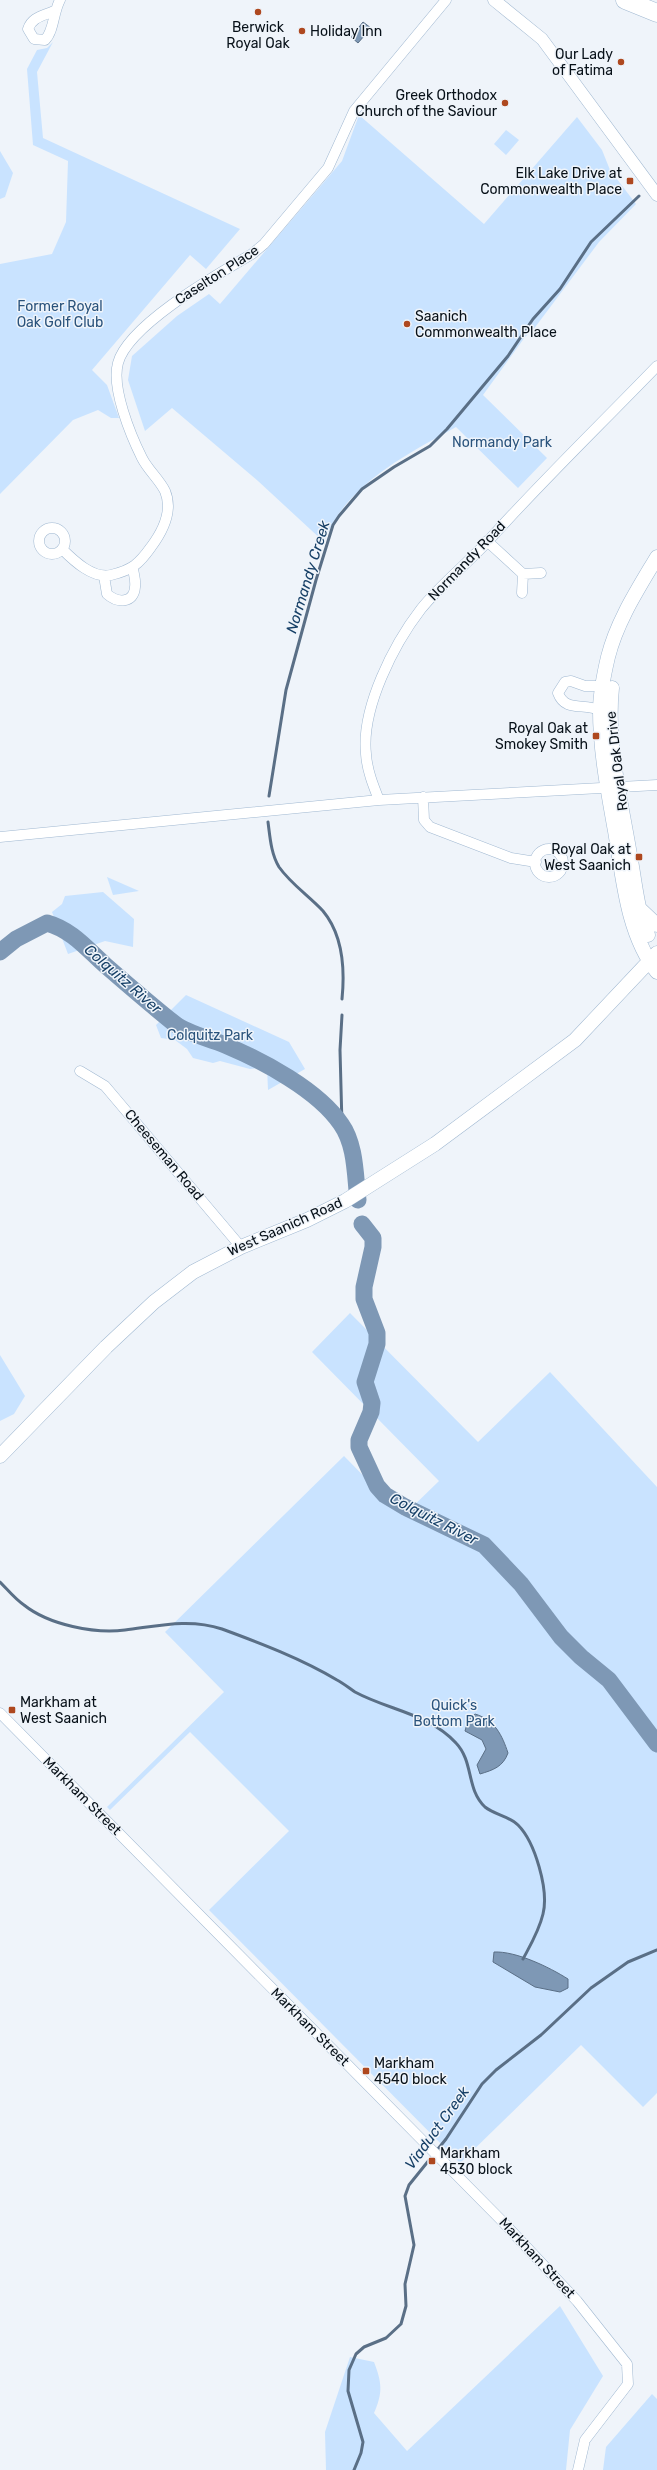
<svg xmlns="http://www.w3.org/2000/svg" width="657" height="2470" viewBox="0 0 657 2470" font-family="Rubik,sans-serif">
	<rect width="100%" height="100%" fill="#eff4fa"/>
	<!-- green -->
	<path fill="#c9e3ff" d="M53 42 37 72 43 138 240 229 206 269 190 255 92 370 107 385 119 418H111L98 410 73 420 0 494V264L52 254 66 222 68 161 33 145 27 69 37 50 47 48Z
		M359 115 484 224 577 117 602 150 610 170 636 204 599 242 533 330 525 337 483 395 547 458 518 488 456 427C406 455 345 485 324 542L258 481 172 408 145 431 128 380 132 356 177 316 209 294 220 304 342 161Z
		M506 130 519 140 506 155 494 144Z
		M0 151 13 173 5 197 0 199Z
		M107 877 139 891 113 895Z
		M103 892 134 919 133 947 105 941 68 954 52 912 62 904 65 896Z
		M186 995 289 1042 305 1069 268 1090 267 1067 250 1069 220 1061 213 1063 193 1058 187 1049 175 1040 161 1038 156 1025Z
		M350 1313 478 1442 550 1372 657 1487V2093L643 2107 581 2045 460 2163 209 1910 289 1831 190 1732 110 1810 107 1807 224 1692 165 1632 344 1456 403 1516 439 1481 312 1352Z
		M0 1355 25 1396 14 1414 0 1421Z
		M560 2306 603 2376 570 2430 566 2470H326L325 2432 350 2357 374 2362C382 2383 383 2392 374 2413L407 2451Z
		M652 2394 657 2399V2470H603L606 2447Z"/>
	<!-- water -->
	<path fill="#7e98b5" stroke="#5a6f86" d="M363 22 371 28 358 43 351 37Z
		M475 1714C495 1720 502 1735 508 1753 503 1767 493 1770 480 1774L477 1765 486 1749 482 1740 465 1731 468 1720Z
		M494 1952C516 1951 549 1967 568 1979V1988L560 1992 535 1987 493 1962Z"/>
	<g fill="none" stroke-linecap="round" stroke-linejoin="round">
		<!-- stream -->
		<path stroke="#5a6f86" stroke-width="3" d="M269 796 286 690 316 580 333 525 339 516 362 489 394 467 430 446 447 429 508 356 533 319 560 289 591 242 639 196
			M268 822C270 837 271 854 279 867 291 884 309 896 323 911 343 935 345 969 342 999
			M342 1125 340 1050 342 1015
			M0 1582C8 1590 15 1599 24 1605 49 1625 95 1634 125 1630 158 1626 189 1618 222 1629 260 1643 302 1659 337 1680 343 1683 349 1688 355 1692 388 1710 430 1714 456 1743 474 1762 466 1789 485 1807 495 1815 509 1816 518 1825 535 1842 549 1890 543 1914 539 1931 531 1944 523 1959
			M354 2470 361 2453 363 2442 348 2391 349 2370 356 2354 364 2347 386 2338 401 2324 406 2306 405 2284 414 2245 405 2196 409 2185 446 2139 482 2084 496 2070 541 2035 591 1988 628 1962 657 1950"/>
		<!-- river -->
		<path stroke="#7e98b5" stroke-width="17" d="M0 952 16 939 47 923C72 930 87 949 105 965 128 985 151 1005 175 1024 188 1034 209 1038 225 1045 263 1061 318 1090 341 1124 356 1145 355 1176 358 1200
			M362 1224 373 1238V1247L364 1287V1299L377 1333V1344L365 1382 372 1403 371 1412 359 1440V1447L377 1486 385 1495 405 1507 484 1545 521 1584 561 1637 581 1657 609 1680 657 1744"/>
		<!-- minor casing -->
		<g stroke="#a0b8d1" stroke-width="11">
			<path id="minor" d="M54 11C43 16 32 17 28 29L34 39 45 40C54 31 53 13 60 0
				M39 541a13 13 0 1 1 26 0a13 13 0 1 1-26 0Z
				M487 541 523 574 522 593
				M62 549C74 561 93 579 111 575 132 570 139 564 151 547 163 531 173 510 165 491 159 479 148 470 142 458 131 436 111 388 118 363 128 325 218 274 252 254L264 244 328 168 354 111 446 0
				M523 574 541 573
				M104 576 107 594C117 603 134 604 135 587 136 581 134 575 133 569
				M600 710C583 703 565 712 558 693L565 682 571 681 585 686H603
				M423 797 424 820 430 827 511 858 536 862
				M379 800C373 785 367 770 366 754 361 708 394 644 421 609 441 584 467 564 489 540 543 480 601 424 657 366
				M0 837 379 800 657 785
				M535 863a14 14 0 1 1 28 0a14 14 0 1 1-28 0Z
				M80 1071 105 1086 241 1247
				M0 1713 503 2222 577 2301 627 2364 628 2384 585 2440 578 2470"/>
		</g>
		<!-- tertiary casing -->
		<g stroke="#a0b8d1" stroke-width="13">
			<path id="tertiary" d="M494 0 542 39 657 195"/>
		</g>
		<!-- secondary casing -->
		<g stroke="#a0b8d1" stroke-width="15">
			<path id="secondary" d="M657 557C638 589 617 621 608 657 604 674 600 693 600 711 600 751 608 792 615 831 623 878 627 934 657 972
				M612 688C606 743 621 800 630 855 635 881 637 911 648 935
				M640 909 657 925
				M0 1456 106 1347 154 1302 193 1272 241 1247 307 1220 345 1201 435 1144 575 1040 657 953"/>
		</g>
		<!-- motorway casing -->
		<g stroke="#a0b8d1" stroke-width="19">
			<path id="motorway" d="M625 0 657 13"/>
		</g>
		<!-- minor -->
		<use href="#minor" stroke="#fff" stroke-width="10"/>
		<!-- tertiary -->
		<use href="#tertiary" stroke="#fff" stroke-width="12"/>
		<!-- secondary -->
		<use href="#secondary" stroke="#fff" stroke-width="14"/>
		<!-- motorway -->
		<use href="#motorway" stroke="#fff" stroke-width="18"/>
	</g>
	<!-- markers -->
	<g fill="#ae481f" stroke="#eff4fa" stroke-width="1.5">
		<circle cx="258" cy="12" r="4"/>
		<circle cx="302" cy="31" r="4"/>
		<circle cx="621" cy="62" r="4"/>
		<circle cx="505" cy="103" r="4"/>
		<rect x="626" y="177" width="8" height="8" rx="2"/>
		<circle cx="407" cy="324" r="4"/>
		<rect x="592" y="732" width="8" height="8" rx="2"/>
		<rect x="635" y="853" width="8" height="8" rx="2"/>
		<rect x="8" y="1706" width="8" height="8" rx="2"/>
		<rect x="362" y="2067" width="8" height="8" rx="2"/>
		<rect x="428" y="2157" width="8" height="8" rx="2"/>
	</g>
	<g text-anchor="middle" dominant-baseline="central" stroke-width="3" stroke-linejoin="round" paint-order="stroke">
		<!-- poi labels -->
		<g font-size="14" fill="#071018" stroke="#eff4fa" text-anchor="start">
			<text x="258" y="27" text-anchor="middle">Berwick<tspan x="258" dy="16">Royal Oak</tspan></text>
			<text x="310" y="31">Holiday Inn</text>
			<text x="613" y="54" text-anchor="end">Our Lady<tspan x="613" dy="16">of Fatima</tspan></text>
			<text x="497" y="95" text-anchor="end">Greek Orthodox<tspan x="497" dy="16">Church of the Saviour</tspan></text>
			<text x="622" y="173" text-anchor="end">Elk Lake Drive at<tspan x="622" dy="16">Commonwealth Place</tspan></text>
			<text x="415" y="316">Saanich<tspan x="415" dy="16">Commonwealth Place</tspan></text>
			<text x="588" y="728" text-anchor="end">Royal Oak at<tspan x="588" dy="16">Smokey Smith</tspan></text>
			<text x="631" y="849" text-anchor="end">Royal Oak at<tspan x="631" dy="16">West Saanich</tspan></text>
			<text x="20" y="1702">Markham at<tspan x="20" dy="16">West Saanich</tspan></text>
			<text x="374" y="2063">Markham<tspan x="374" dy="16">4540 block</tspan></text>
			<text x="440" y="2153">Markham<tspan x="440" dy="16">4530 block</tspan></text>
		</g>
		<!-- street labels -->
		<g font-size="14" fill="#071018" stroke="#eff4fa">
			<text transform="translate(217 275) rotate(-33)">Caselton Place</text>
			<text transform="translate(467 561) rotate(-46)">Normandy Road</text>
			<text transform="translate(617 761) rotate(-97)">Royal Oak Drive</text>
			<text transform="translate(164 1155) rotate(50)">Cheeseman Road</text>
			<text transform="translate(285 1227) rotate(-24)">West Saanich Road</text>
			<text transform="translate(82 1796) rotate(45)">Markham Street</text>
			<text transform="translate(310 2027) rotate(45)">Markham Street</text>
			<text transform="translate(537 2258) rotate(47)">Markham Street</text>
		</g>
		<!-- park labels -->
		<g font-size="14" fill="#2a537c" stroke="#eff4fa">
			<text x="60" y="306">Former Royal<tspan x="60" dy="16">Oak Golf Club</tspan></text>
			<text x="502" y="442">Normandy Park</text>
			<text x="210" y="1035">Colquitz Park</text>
			<text x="454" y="1705">Quick's<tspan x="454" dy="16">Bottom Park</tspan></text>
		</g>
		<!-- water labels -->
		<g font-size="15" font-style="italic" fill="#174067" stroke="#eff4fa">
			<text transform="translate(308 577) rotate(-73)">Normandy Creek</text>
			<text transform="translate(123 979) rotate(41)">Colquitz River</text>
			<text transform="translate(434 1519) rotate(27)">Colquitz River</text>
			<text transform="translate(437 2128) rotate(-54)">Viaduct Creek</text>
		</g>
	</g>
</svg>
